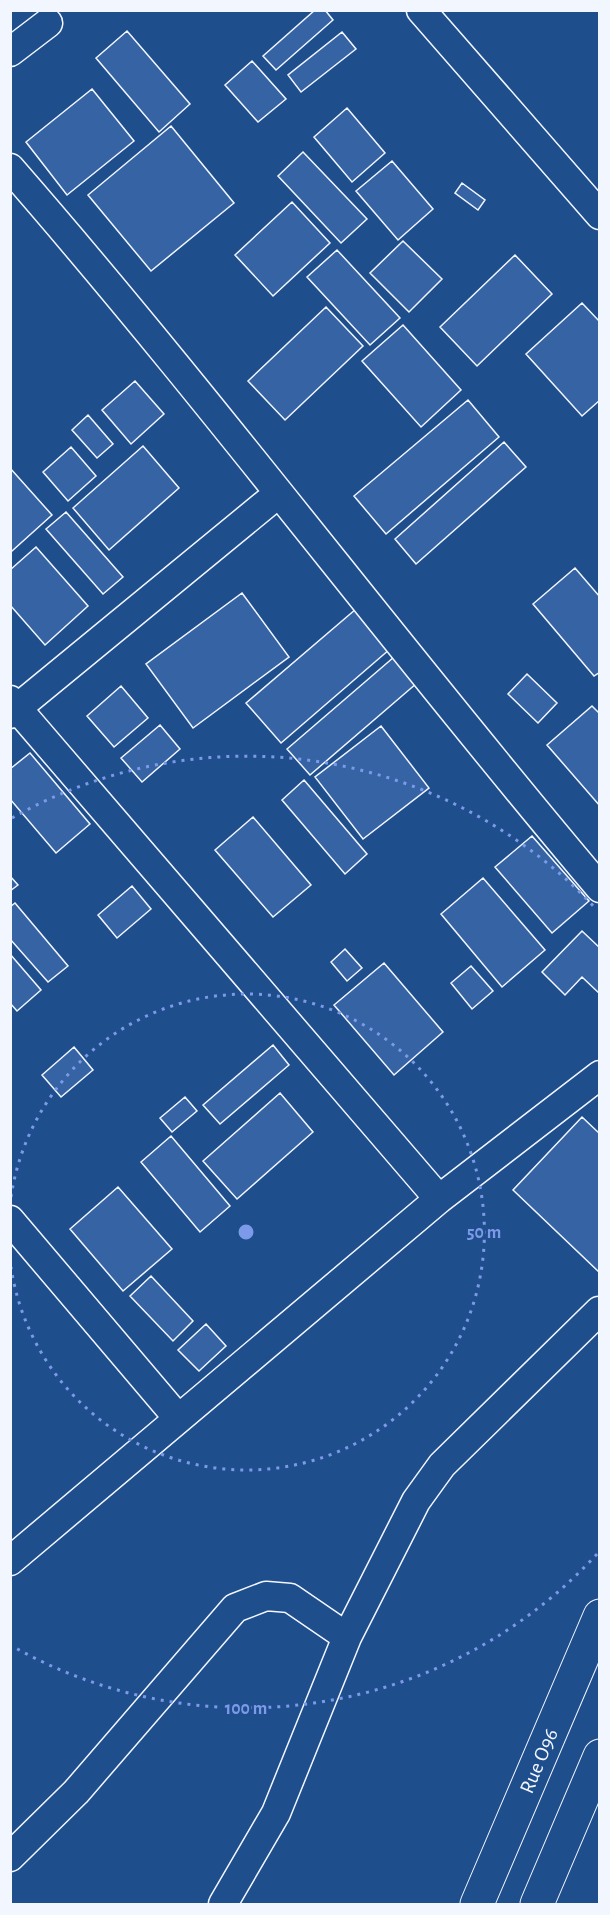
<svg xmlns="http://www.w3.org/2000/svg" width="610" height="1915" viewBox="0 0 610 1915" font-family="'Alegreya Sans',sans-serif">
	<rect width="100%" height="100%" fill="#1f4e8c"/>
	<!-- building -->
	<path fill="#3563a3" stroke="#f2f6ff" stroke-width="1.5" d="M315 10H325L333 20 276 70 263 56Z
		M127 31 190 104 159 132 96 58Z
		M342 32 356 49 301 92 288 75Z
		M252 61 286 99 258 122 225 85Z
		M92 89 134 141 67 195 26 142Z
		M347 108 385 153 352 182 314 137Z
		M171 126 234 203 151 271 88 195Z
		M303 152 367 219 341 243 278 176Z
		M392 161 433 209 398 240 356 191Z
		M462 183 485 200 478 210 455 193Z
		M292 202 330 243 273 296 235 255Z
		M403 241 442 279 409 312 370 273Z
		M337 250 400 318 370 345 307 277Z
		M515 255 552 294 477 366 440 327Z
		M582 303 600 322V400L582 416 526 354Z
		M326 307 363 346 285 420 248 381Z
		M403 325 461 390 421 427 362 361Z
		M135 381 164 414 131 444 102 410Z
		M468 400 499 437 386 534 354 496Z
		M88 415 113 444 97 458 72 430Z
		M504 442 526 467 416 564 395 539Z
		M143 446 179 488 109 550 73 508Z
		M71 447 96 476 68 501 43 472Z
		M10 468 52 515 12 551 10 549Z
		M66 512 123 577 103 594 46 529Z
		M36 547 88 606 45 645 10 605V570Z
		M575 568 600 597V672L594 676 533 604Z
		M242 593 289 657 193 728 146 664Z
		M356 609 390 649 281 743 246 703Z
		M394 657 417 683 310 775 287 749Z
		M527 674 557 703 538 723 508 694Z
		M121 686 148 718 114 747 87 716Z
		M592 706 600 714V806L547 745Z
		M160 725 180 749 142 782 121 758Z
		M381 726 429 788 363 839 315 777Z
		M30 753 90 824 56 853 10 799V769Z
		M304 780 367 854 345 874 282 800Z
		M253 817 311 885 273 917 215 850Z
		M532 836 589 901 552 933 495 867Z
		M10 876 18 885 10 891Z
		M483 878 545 950 502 987 441 914Z
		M132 886 151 909 117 938 98 915Z
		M15 903 68 966 48 982 10 939V907Z
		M582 931 600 948V994L582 977 565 995 542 972Z
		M345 949 362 968 347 981 331 962Z
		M10 954 41 990 17 1011 10 1003Z
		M384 963 443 1032 394 1075 334 1005Z
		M471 966 493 991 472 1009 451 983Z
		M273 1045 289 1065 220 1124 203 1105Z
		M74 1047 93 1070 61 1097 42 1075Z
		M280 1093 313 1132 237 1199 203 1161Z
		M185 1097 197 1111 172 1132 160 1118Z
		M582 1117 600 1134V1273L513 1190Z
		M171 1136 230 1206 200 1232 141 1162Z
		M118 1187 172 1249 123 1291 70 1229Z
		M151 1276 193 1321 173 1341 130 1296Z
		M206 1324 226 1346 199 1371 178 1350Z"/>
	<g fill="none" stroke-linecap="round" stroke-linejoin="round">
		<!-- minor casing -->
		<g stroke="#f2f6ff" stroke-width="31">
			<path id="minor" d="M421 10 600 215
				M10 52 48 23
				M10 168C214 402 399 651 600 888
				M10 700 439 1199
				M10 714 279 493
				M10 1220 178 1418
				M10 1561 439 1199 600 1075
				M347 1637 416 1501 442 1465 599 1311
				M10 1857 76 1792 235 1608 266 1596 290 1598 347 1637 276 1813 223 1904"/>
		</g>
		<!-- secondary casing -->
		<g stroke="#f2f6ff" stroke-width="35">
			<path id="secondary" d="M477 1904 600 1616
				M537 1904 600 1756"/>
		</g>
		<!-- minor -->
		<use href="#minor" stroke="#1f4e8c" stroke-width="28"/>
		<!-- secondary -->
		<use href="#secondary" stroke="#1f4e8c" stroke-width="33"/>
	</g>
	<!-- distance rings -->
	<g fill="none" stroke="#7d9aea" stroke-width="3" stroke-dasharray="3 6">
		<path d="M11 1197A238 238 0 1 1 11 1267"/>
		<path d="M597 1554A476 476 0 0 1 12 1646M12 818A476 476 0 0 1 597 910"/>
	</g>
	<g text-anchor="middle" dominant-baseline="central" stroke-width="4.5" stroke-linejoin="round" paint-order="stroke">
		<!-- street labels -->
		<g font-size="21" fill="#f2f6ff" stroke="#1f4e8c">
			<text transform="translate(539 1761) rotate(-67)">Rue O96</text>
		</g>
	</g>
	<circle cx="246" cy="1232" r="9" fill="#7d9aea" stroke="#1f4e8c" stroke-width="3"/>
	<g font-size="18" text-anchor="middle" font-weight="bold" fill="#7d9aea" stroke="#1f4e8c" stroke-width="4.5" stroke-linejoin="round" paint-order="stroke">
		<text x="484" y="1238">50 m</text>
		<text x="246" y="1714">100 m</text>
	</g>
	<!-- border -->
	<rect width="610" height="1915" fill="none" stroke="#f2f6ff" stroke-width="24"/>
</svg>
